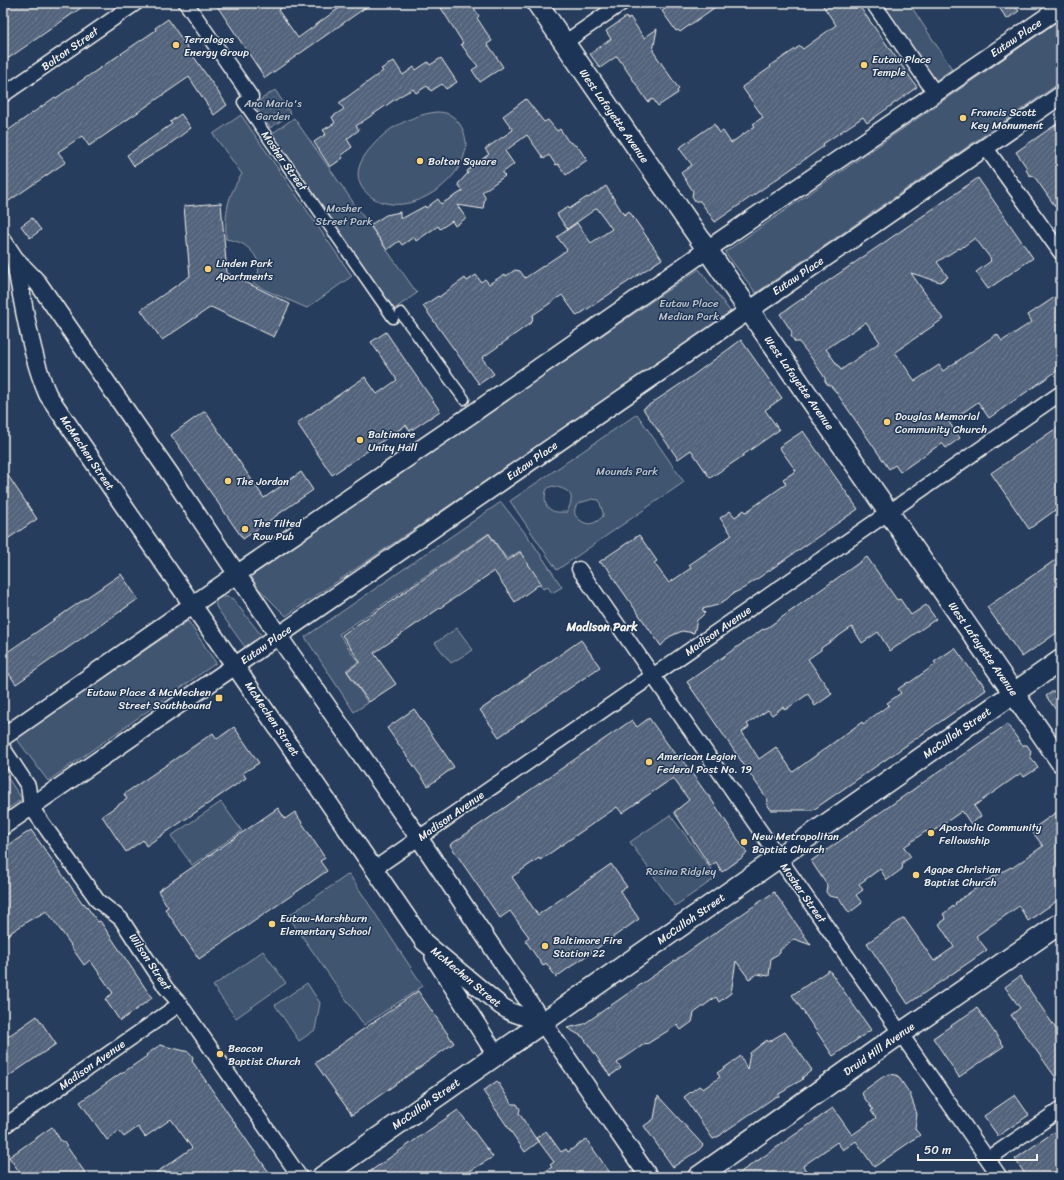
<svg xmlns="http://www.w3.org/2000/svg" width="1064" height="1180" viewBox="0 0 1064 1180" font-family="Sriracha,sans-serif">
	<defs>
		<pattern id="garden-dots" width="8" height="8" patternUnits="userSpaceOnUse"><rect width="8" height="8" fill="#40546f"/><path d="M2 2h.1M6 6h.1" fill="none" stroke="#5c6d84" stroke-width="1.8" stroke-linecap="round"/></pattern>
		<pattern id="building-hatch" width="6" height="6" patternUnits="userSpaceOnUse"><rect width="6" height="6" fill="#52647b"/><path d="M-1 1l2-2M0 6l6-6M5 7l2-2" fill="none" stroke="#6c7b8e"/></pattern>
	</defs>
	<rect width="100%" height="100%" fill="#263d5d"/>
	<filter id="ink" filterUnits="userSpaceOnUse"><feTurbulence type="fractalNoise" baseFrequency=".025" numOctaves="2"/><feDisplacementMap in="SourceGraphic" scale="8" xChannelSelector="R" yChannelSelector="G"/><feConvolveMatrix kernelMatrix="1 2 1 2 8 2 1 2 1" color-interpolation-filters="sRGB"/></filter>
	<g filter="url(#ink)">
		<!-- green -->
		<path fill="#40546f" stroke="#9aa2ac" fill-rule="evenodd" d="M875 3H909L952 69 931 84Z
			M1061 19V82L756 293 725 252Z
			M436 112C446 112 452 114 459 123 486 161 428 209 392 204 380 203 370 198 363 189 349 169 368 150 381 137 386 133 390 129 396 126 409 119 421 114 436 112Z
			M241 115 352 276 307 308 263 289 253 283C265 268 257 252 241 243 236 241 231 240 226 239 225 212 227 197 242 174L213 134Z
			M294 118 417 293 393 310 270 135Z
			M699 269 732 314 286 616 254 584 252 575Z
			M637 414 684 482 557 570 510 501ZM553 486C570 490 576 494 567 512 562 512 555 513 551 510 544 507 544 495 547 489 549 487 550 487 553 486ZM592 499 599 500 603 513V516C593 527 584 526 575 515 573 501 583 503 592 499Z
			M501 502 532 542 562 587 552 593 548 587 543 589 520 551 507 559 489 533 339 634 358 662 346 670 368 703 354 712 305 637Z
			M222 597H228L233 599 261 635 260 639 248 648 245 647 217 608C214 602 216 599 222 597Z
			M188 621 216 663 48 781 16 738Z
			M457 628 473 650 451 663 435 643Z
			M3 771 22 799 3 812Z
			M221 802 242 831 192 865 171 836Z
			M670 815 717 877 675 906 630 842Z
			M349 874 423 986 364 1025 288 916Z
			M263 951 286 983 236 1018 213 986Z
			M307 983 320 1003 315 1030 299 1041 275 1005Z"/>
		<!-- garden -->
		<path fill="url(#garden-dots)" stroke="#9aa2ac" d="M275 90 291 114 270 128 254 104Z"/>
		<!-- building -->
		<path fill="url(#building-hatch)" stroke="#f4f1e8" fill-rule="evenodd" d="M3 3H88L3 62Z
			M215 3H289L278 10 298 38 346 3H372L265 78Z
			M448 3H471L479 16 477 18 492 41 487 44 492 50 503 67 480 82 472 70 478 66 470 57 461 44 463 43 441 8Z
			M674 3H721L680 32 678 30 676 31 662 11Z
			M821 3H857L917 87 867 123 863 117 823 144 824 146 715 222 700 201H695L692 196 693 191 681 173 692 165 679 148 714 124 720 133 723 131 731 143 755 126 753 124 763 117 742 87 771 67 770 66 800 46 803 49 836 25Z
			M996 3H1012L1019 11 1007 19Z
			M626 17 627 19 630 17 644 38 657 29 653 51 679 89 677 91 678 93 658 106 653 99 648 102 617 56 600 68 590 54 611 39 606 31Z
			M168 19 227 105 214 115 189 77 89 146 82 136 58 152 66 162 3 205V134L55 97 56 98 156 30 155 28Z
			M441 58 457 82 446 89 442 84 431 91 427 86 416 93 413 89 400 96 356 126 359 130 347 139 352 147 341 155 343 158 330 167 314 142 326 134 323 130 335 123 332 117 344 109 339 103 383 71 381 69 394 61 403 75 414 67 416 70 428 62 430 65Z
			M526 99 544 122 548 120 557 131 560 129 568 141 578 147 587 160 566 175 558 164 556 165 549 155 544 159 527 135 505 151 514 164 502 173 505 176 482 192 485 197 483 209 457 205 466 218 455 226 452 221 440 229 438 226 416 241 414 237 402 245 399 241 387 250 370 225 386 215 400 212V216L401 219 425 206 426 208 438 199 441 204 463 191 458 184 468 173 467 171 489 154 485 149 513 130 503 116Z
			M181 114 191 128 167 146 134 166 127 155 172 124 170 122Z
			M1061 121V215L1034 176 1029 175 1026 170 1027 168 1016 152Z
			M978 178 1033 258 988 289 976 272 991 261 990 260 991 259 975 238 960 249 959 248 937 262 948 277 940 282 911 273 943 319 895 352 915 381 939 365 943 371 997 334 1002 341 1032 322 1028 315 1061 293V368L989 418 978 402 949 422 960 438 946 448 942 443 900 472 895 465 889 469 836 392 830 385H828L825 381V378L810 356 799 342H795L791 336 792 332 780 314ZM866 322 880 342 841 370 826 349Z
			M606 186 624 215 629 211 662 259 577 316 562 295 533 315 532 322 482 358 494 374 479 384 423 306 438 296 439 297 465 278 467 281 476 275 481 282 485 279 489 284 505 274 506 276 515 270 520 271 525 278 567 250 557 237 577 223 591 243 612 229 597 208 567 229 557 214 568 207 569 209 587 197 588 198Z
			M221 203 227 273 290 304 274 337 211 307 162 340 141 310 190 276 184 206Z
			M32 218 41 230 30 238 21 226Z
			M386 332 440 411 410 431 406 425 332 475 297 423 365 377 377 394 397 380 371 342Z
			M741 340 782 398 765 410 779 430 743 455V456L710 478 691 450 678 459 643 409 688 379Z
			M205 411 264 498 301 472 313 490 243 539 171 435Z
			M1061 425V506L1029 529 991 473Z
			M803 431 858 509 744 588 732 594 727 599 722 602 718 605 702 609 705 613 701 617 697 620 694 633 682 631 669 637 661 646 616 582 607 567 599 562 639 535 657 561 654 563 669 583 691 568 689 565 732 535 720 518 730 511 735 517 744 510 746 512 786 484 783 479 796 471 779 447Z
			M3 468 37 519 3 542Z
			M489 534 507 561 520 552 541 583 515 602 494 571 374 653 396 684 369 702 347 671 360 662 342 635Z
			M1061 556V630L1022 657 987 607Z
			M867 557 897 600 900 599 911 615 926 605 936 619 890 651 878 632 862 643 852 627 821 648V650L808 659 832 694 815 706 808 694 785 710 783 707 772 715 768 710 747 724 749 727 742 732 759 759 776 747 793 772 862 722 863 724 889 705 887 703 901 693 898 689 908 682 909 683 936 664 934 662 955 648 979 681H981L986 690 813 810H771L767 804 768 800 687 682 763 629 764 630Z
			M121 574 138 599 16 684 3 665V655Z
			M581 640 600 667 499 737 480 710Z
			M1061 686V717L1046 696Z
			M414 709 454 767 428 786 387 728Z
			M649 718 679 760 681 758 708 796H709L747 853 743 856V857L722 872 716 862 710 866 674 812 689 800 673 778 622 813 617 807 540 860 539 858 512 877 538 915 611 864 627 887 620 891 639 919 556 977 546 963 543 966 525 940 529 937 510 911 500 918 450 845 632 720 637 727Z
			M1007 724 1022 745H1027L1031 751 1030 756 1038 768 1024 777 1021 773 974 806 981 816 971 824 962 811 928 835 926 831 904 847 911 857 903 862 902 869 887 880 880 869 859 884 863 890 856 895 862 903 849 913 839 898 829 896 826 892 827 885 811 861Z
			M234 727 259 763 243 773 246 778 146 846 143 840 126 852 102 816 127 799 124 794 213 733 217 739Z
			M278 808 285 819 295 812 325 858 320 861 327 871 199 959 165 909 168 907 158 891Z
			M1061 809V898L1028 921 1019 906 976 936 987 950 908 1004 867 943 904 918 934 961 954 947 939 924 946 919 943 914 956 904 955 903 989 879 1011 867 1012 868 1043 846 1031 830Z
			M31 830 83 904 84 903 98 922 100 921 152 998 120 1021 105 999 113 993 90 960 84 965 70 945H71L47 911 28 921 3 938V849Z
			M774 892 811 945 794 939 780 950V953L771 958 769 976 757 974 749 979 736 961 731 993 719 1002 716 997 694 1013 692 1022 681 1030 677 1025 647 1044 646 1043 617 1063 621 1068 610 1076 583 1037 567 1028 584 1024Z
			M829 970 871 1030 833 1056 792 995Z
			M1020 976 1061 1036V1085L1011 1015 1020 1008 1005 987Z
			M418 991 454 1043 352 1115 315 1063Z
			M977 1008 1004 1046 959 1077 933 1038Z
			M37 1016 56 1044 3 1080V1040Z
			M785 1032 812 1070 803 1077 802 1080 787 1088 786 1090 779 1094V1096L775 1097 724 1132 721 1135 713 1139 684 1097 699 1086 703 1089 720 1077 717 1073 741 1056 747 1070 750 1053 767 1040 768 1042Z
			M160 1045 189 1052 193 1057 192 1061 272 1177H150L192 1148 171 1119 145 1137 138 1127 124 1137 119 1131 107 1140 80 1102 121 1073V1074L147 1056 146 1055Z
			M890 1074 896 1075 898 1076 910 1094 917 1114 915 1129 920 1135 874 1167 856 1141 843 1150 837 1142 803 1166 810 1177H733L763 1157 833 1108 852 1135 876 1118 871 1111 873 1110 863 1096 862 1092 884 1076Z
			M497 1081 512 1104H517L520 1109 519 1113 538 1142 525 1152 483 1091Z
			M1015 1095 1029 1115 998 1136 984 1116Z
			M658 1096 703 1145 697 1152 691 1155 673 1167 644 1126 654 1119Z
			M458 1110 493 1157 460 1177H362Z
			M52 1127 61 1141H63L88 1177H23L9 1157Z
			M546 1131 561 1152 566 1149 568 1152 586 1139 613 1177H537L552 1167 550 1165 554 1162 536 1138Z
			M1054 1132 1061 1142V1177H1027L1015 1159Z"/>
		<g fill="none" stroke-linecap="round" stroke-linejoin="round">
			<!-- pedestrian casing -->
			<g stroke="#f4f1e8" stroke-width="13">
				<path id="pedestrian" d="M243 102 393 318
					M401 313 464 399"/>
			</g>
			<!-- minor casing -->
			<g stroke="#f4f1e8" stroke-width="17">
				<path id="minor" d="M186 3 251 97
					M873 3 935 93
					M564 43 622 3
					M3 95 136 3
					M986 148 1061 253
					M579 569 1000 1177
					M3 748 28 786 31 807 98 901 121 919 166 988 180 1004 300 1177
					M374 869 1061 393
					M3 1127 180 1004
					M988 1159 1061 1109"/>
			</g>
			<!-- tertiary casing -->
			<g stroke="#f4f1e8" stroke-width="20">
				<path id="tertiary" d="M3 241 15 259 38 283 170 474 286 647 419 838 543 1023 649 1177
					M15 259C19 282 23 305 28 328 33 352 38 373 48 395L123 505 235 666 424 942 501 1006 511 1012 543 1023
					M3 737 237 574 472 414 721 240 1061 7
					M3 826 1061 95
					M434 957 496 1055"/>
			</g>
			<!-- secondary casing -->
			<g stroke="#f4f1e8" stroke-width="23">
				<path id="secondary" d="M537 3 1061 762
					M322 1177 1061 660
					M698 1177 901 1033 1061 923"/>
			</g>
			<!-- pedestrian -->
			<use href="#pedestrian" stroke="#1d3557" stroke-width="10"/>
			<!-- minor -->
			<use href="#minor" stroke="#1d3557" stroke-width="14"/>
			<!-- tertiary -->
			<use href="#tertiary" stroke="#1d3557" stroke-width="17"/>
			<!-- secondary -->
			<use href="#secondary" stroke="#1d3557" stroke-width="20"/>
		</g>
	</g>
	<!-- markers -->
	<g fill="#ffd166" stroke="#1d3557" stroke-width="1.5">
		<circle cx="176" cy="45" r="4"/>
		<circle cx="864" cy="65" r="4"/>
		<circle cx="963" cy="118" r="4"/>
		<circle cx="420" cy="161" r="4"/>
		<circle cx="208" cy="269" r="4"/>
		<circle cx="887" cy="422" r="4"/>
		<circle cx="360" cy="440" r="4"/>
		<circle cx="228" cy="481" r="4"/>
		<circle cx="245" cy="529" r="4"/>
		<rect x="215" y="694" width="8" height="8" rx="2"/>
		<circle cx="649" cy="762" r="4"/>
		<circle cx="931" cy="833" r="4"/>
		<circle cx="744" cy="842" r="4"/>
		<circle cx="916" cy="875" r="4"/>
		<circle cx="272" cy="924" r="4"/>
		<circle cx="545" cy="946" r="4"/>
		<circle cx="220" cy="1054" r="4"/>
	</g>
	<g text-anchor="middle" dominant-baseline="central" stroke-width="3" stroke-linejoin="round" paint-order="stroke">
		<!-- street labels -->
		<g font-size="11" fill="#f4f1e8" stroke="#1d3557">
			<text transform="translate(1016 38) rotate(-34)">Eutaw Place</text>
			<text transform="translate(70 49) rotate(-35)">Bolton Street</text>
			<text transform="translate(614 116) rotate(55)">West Lafayette Avenue</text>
			<text transform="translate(284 161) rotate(55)">Mosher Street</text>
			<text transform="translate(798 276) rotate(-34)">Eutaw Place</text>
			<text transform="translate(799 383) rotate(55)">West Lafayette Avenue</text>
			<text transform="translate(87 453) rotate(56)">McMechen Street</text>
			<text transform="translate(532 461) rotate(-35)">Eutaw Place</text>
			<text transform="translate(718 631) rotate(-35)">Madison Avenue</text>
			<text transform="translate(266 645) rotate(-35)">Eutaw Place</text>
			<text transform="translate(983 649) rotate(55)">West Lafayette Avenue</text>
			<text transform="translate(272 719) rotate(56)">McMechen Street</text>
			<text transform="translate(957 733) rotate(-35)">McCulloh Street</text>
			<text transform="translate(451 816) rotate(-35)">Madison Avenue</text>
			<text transform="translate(803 893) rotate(55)">Mosher Street</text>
			<text transform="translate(691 919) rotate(-35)">McCulloh Street</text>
			<text transform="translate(150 962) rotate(56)">Wilson Street</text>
			<text transform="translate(466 977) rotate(40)">McMechen Street</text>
			<text transform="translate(879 1049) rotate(-35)">Druid Hill Avenue</text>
			<text transform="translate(92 1065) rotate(-35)">Madison Avenue</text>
			<text transform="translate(426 1104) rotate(-35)">McCulloh Street</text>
		</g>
		<!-- poi labels -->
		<g font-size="11" fill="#f4f1e8" stroke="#1d3557" text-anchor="start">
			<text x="184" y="39">Terralogos<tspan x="184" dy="13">Energy Group</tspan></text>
			<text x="872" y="59">Eutaw Place<tspan x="872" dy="13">Temple</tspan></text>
			<text x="971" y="112">Francis Scott<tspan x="971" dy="13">Key Monument</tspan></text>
			<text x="428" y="161">Bolton Square</text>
			<text x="216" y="263">Linden Park<tspan x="216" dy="13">Apartments</tspan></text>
			<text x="895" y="416">Douglas Memorial<tspan x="895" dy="13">Community Church</tspan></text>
			<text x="368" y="434">Baltimore<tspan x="368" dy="13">Unity Hall</tspan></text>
			<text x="236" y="481">The Jordan</text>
			<text x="253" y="523">The Tilted<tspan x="253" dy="13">Row Pub</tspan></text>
			<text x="211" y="692" text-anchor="end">Eutaw Place &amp; McMechen<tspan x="211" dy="13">Street Southbound</tspan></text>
			<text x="657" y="756">American Legion<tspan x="657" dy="13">Federal Post No. 19</tspan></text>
			<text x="939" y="827">Apostolic Community<tspan x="939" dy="13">Fellowship</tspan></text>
			<text x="752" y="836">New Metropolitan<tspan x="752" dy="13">Baptist Church</tspan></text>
			<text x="924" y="869">Agape Christian<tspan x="924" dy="13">Baptist Church</tspan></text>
			<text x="280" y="918">Eutaw-Marshburn<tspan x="280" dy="13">Elementary School</tspan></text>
			<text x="553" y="940">Baltimore Fire<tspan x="553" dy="13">Station 22</tspan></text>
			<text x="228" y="1048">Beacon<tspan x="228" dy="13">Baptist Church</tspan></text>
		</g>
		<!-- park labels -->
		<g font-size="11" fill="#bec2c4" stroke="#1d3557">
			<text x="273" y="103">Ana Maria's<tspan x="273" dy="13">Garden</tspan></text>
			<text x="344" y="208">Mosher<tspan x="344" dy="13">Street Park</tspan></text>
			<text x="689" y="303">Eutaw Place<tspan x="689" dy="13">Median Park</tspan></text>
			<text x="627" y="471">Mounds Park</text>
			<text x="681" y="871">Rosina Ridgley</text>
		</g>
		<!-- neighbourhood labels -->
		<g font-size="12" font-weight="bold" fill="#f4f1e8" stroke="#1d3557">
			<text x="602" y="627">Madison Park</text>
		</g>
	</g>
	<!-- margin -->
	<rect width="1064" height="1180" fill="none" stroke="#1d3557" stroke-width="16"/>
	<rect x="8" y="8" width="1048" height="1164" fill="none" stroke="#f4f1e8" stroke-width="1.5" filter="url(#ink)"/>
	<!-- scale -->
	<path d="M918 1154v6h119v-6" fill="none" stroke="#f4f1e8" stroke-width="2"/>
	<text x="924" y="1154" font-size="12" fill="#f4f1e8" stroke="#1d3557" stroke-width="3" paint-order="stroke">50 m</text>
</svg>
